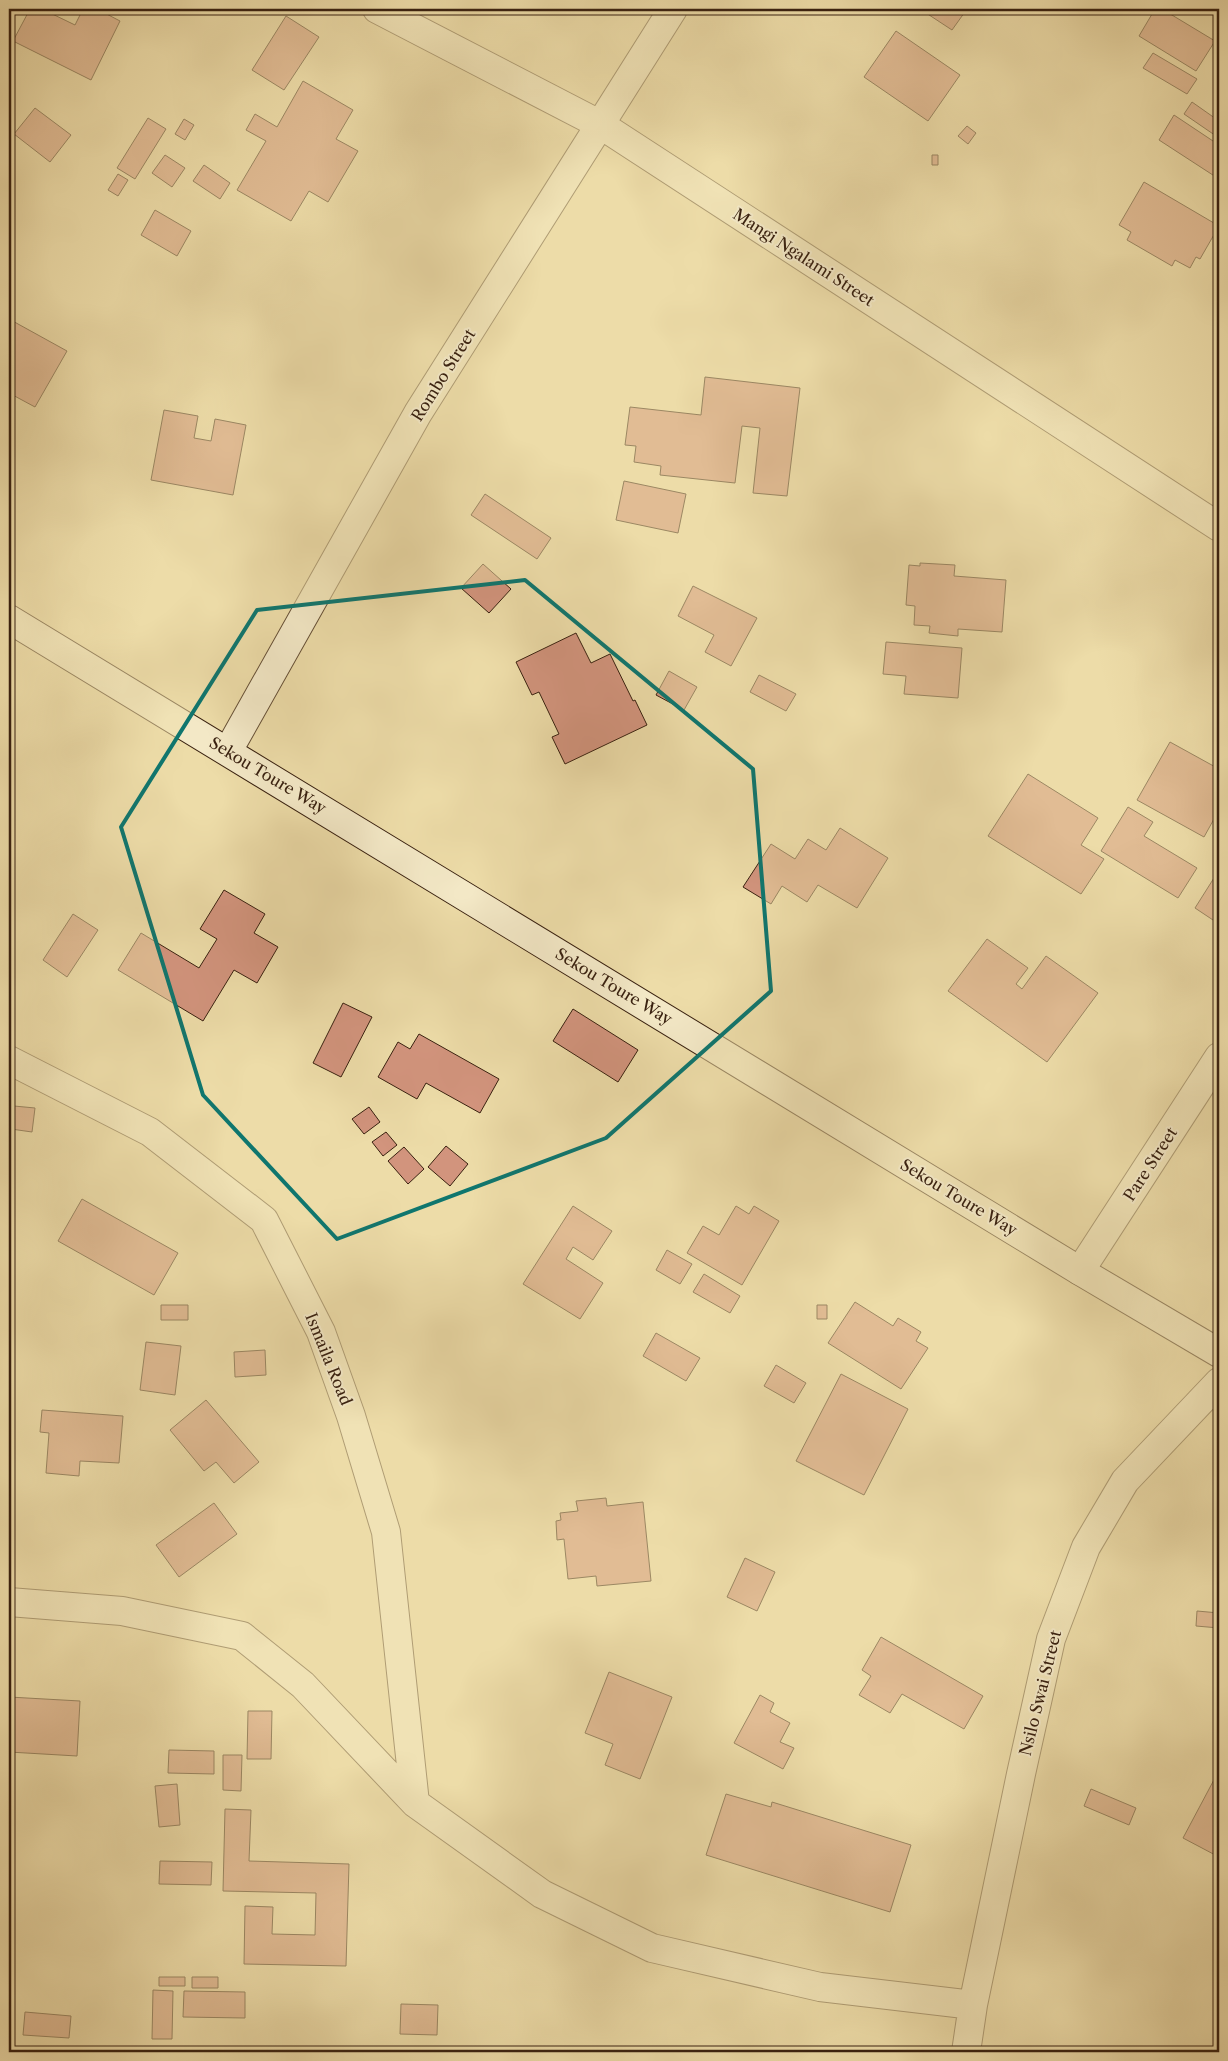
<svg xmlns="http://www.w3.org/2000/svg" width="1228" height="2061" viewBox="0 0 1228 2061" font-family="'Libre Caslon Text',serif">
	<rect width="100%" height="100%" fill="#eddca8"/>
	<filter id="stains"><feTurbulence type="fractalNoise" baseFrequency=".004" numOctaves="4"/><feColorMatrix values="0 0 0 0 .2 0 0 0 0 .09 0 0 0 0 .02 0 0 0 .5 -.17"/></filter>
	<radialGradient id="worn" r=".72"><stop offset=".6" stop-color="#630" stop-opacity="0"/><stop offset="1" stop-color="#630" stop-opacity=".3"/></radialGradient>
	<!-- building -->
	<path fill="#d2947d" stroke="#392110" d="M30 9H42L75 25 83 9H97L120 21 91 80 13 41Z
		M920 9H967L952 30Z
		M1155 9H1162L1215 41 1196 71 1139 36Z
		M286 16 319 37 284 90 252 70Z
		M896 31 960 75 928 121 864 77Z
		M1153 53 1197 79 1187 94 1143 68Z
		M303 81 353 110 336 139 358 151 328 202 309 191 291 221 237 190 266 141 246 130 255 114 277 127Z
		M1192 102 1219 121V138L1184 114Z
		M35 108 71 135 50 162 14 134Z
		M1174 115 1219 145V179L1159 140Z
		M148 118 166 129 135 179 117 168Z
		M184 119 194 125 185 140 175 134Z
		M967 126 976 133 968 144 958 136Z
		M165 155 185 168 172 187 152 173Z
		M932 155H938V165H932Z
		M204 165 230 183 220 199 193 181Z
		M118 174 128 180 118 196 108 190Z
		M1144 182 1219 226 1200 259 1196 257 1190 268 1175 260 1172 266 1127 240 1131 232 1119 225Z
		M155 210 191 231 177 256 141 235Z
		M9 319 67 351 35 407 9 393Z
		M705 377 800 388 787 496 753 493 760 428 742 426 735 483 660 475 661 466 634 462 636 446 625 445 630 407 701 415Z
		M164 410 198 416 194 438 211 441 215 419 246 425 233 495 151 480Z
		M624 481 686 494 678 533 616 520Z
		M485 494 551 538 537 559 471 515Z
		M920 563 955 565 954 576 1006 580 1002 632 958 629V636L929 633 930 626 914 625 915 606 906 605 909 565 920 566Z
		M483 564 511 589 489 613 461 588Z
		M693 586 757 618 731 666 705 652 714 635 678 616Z
		M576 633 591 663 610 654 633 701 635 700 647 725 565 764 552 737 559 734 539 692 532 695 516 662Z
		M886 642 962 648 958 698 904 694 906 676 883 674Z
		M669 671 697 687 684 710 656 695Z
		M759 675 796 694 786 711 750 692Z
		M1170 742 1219 769V810L1204 837 1137 800Z
		M1028 774 1098 818 1081 845 1104 859 1081 894 988 836Z
		M1128 807 1153 822 1144 836 1197 868 1178 898 1101 851Z
		M840 828 888 858 857 908 818 885 807 902 782 886 771 904 743 887 771 844 795 859 808 839 826 850Z
		M1219 870V924L1195 908Z
		M224 890 265 914 254 933 278 947 257 983 234 970 203 1021 118 970 141 933 199 968 217 939 200 929Z
		M73 914 98 930 67 977 43 960Z
		M987 939 1028 968 1016 984 1022 989 1046 956 1098 993 1047 1062 948 991Z
		M343 1003 372 1017 341 1077 313 1063Z
		M573 1009 638 1050 618 1082 553 1041Z
		M419 1034 499 1079 480 1113 426 1083 417 1099 378 1077 398 1042 410 1049Z
		M14 1106 35 1108 32 1132 11 1129Z
		M369 1107 380 1122 364 1134 352 1119Z
		M386 1132 397 1145 383 1156 372 1142Z
		M446 1146 468 1164 450 1186 428 1167Z
		M404 1147 424 1169 408 1184 388 1161Z
		M82 1199 178 1253 154 1295 58 1241Z
		M573 1206 612 1231 593 1260 573 1247 566 1259 603 1283 580 1319 523 1284Z
		M736 1206 749 1214 754 1206 779 1221 742 1285 687 1253 703 1226 719 1235Z
		M667 1250 692 1264 680 1284 656 1270Z
		M704 1274 740 1296 730 1313 693 1292Z
		M855 1302 893 1326 898 1318 921 1332 916 1341 928 1348 901 1389 828 1343Z
		M161 1305H188V1320H161Z
		M817 1305H827V1319H817Z
		M656 1333 700 1358 686 1381 643 1356Z
		M146 1342 181 1346 175 1395 140 1390Z
		M265 1350 266 1375 235 1377 234 1352Z
		M776 1365 806 1383 794 1403 764 1386Z
		M841 1374 908 1409 864 1495 796 1461Z
		M206 1400 259 1462 234 1483 216 1462 204 1471 170 1430Z
		M42 1410 123 1416 119 1463 80 1461 79 1476 46 1473 49 1433 40 1432Z
		M606 1498 607 1506 643 1502 651 1581 597 1586 596 1576 568 1579 564 1539 557 1540 556 1521 561 1520 560 1513 578 1511 576 1501Z
		M214 1503 237 1534 179 1577 156 1545Z
		M745 1558 775 1572 757 1611 727 1597Z
		M1197 1611 1219 1613V1628L1196 1626Z
		M881 1637 983 1696 964 1729 902 1694 890 1713 859 1695 871 1676 862 1670Z
		M609 1672 672 1697 640 1779 605 1765 613 1744 585 1733Z
		M760 1695 774 1703 770 1712 790 1723 780 1742 794 1748 783 1769 734 1743Z
		M9 1697 80 1701 77 1756 9 1752Z
		M248 1711H272L271 1759H247Z
		M169 1750 214 1751V1774L168 1773Z
		M223 1755H242L241 1791 223 1790Z
		M1216 1776 1219 1778V1857L1183 1838Z
		M177 1784 180 1825 159 1827 155 1786Z
		M1091 1789 1136 1808 1129 1825 1084 1806Z
		M726 1794 771 1807 772 1802 911 1845 890 1912 706 1855Z
		M225 1809 251 1810 249 1861 349 1864 346 1966 244 1964 245 1906 273 1907 272 1934 315 1935 316 1893 223 1891Z
		M160 1861 212 1862 211 1885 159 1884Z
		M159 1977H185V1986H159Z
		M192 1977H218V1988H192Z
		M153 1990 173 1991 172 2039H152Z
		M184 1991 245 1992V2018L183 2017Z
		M401 2004 438 2005 437 2035 400 2034Z
		M25 2012 71 2016 69 2038 23 2035Z"/>
	<g fill="none" stroke-linecap="round" stroke-linejoin="round">
		<!-- street casing -->
		<g stroke="#665036" stroke-width="30">
			<path id="street" d="M377 9 601 125 1219 527
				M228 751 418 413 673 9
				M9 1060 150 1132 264 1220 321 1332 351 1416 386 1532 415 1803
				M1080 1271 1219 1057
				M9 1602 122 1611 242 1636 303 1685 415 1803 542 1894 652 1948 820 1987 973 2005
				M966 2052 973 2005 1021 1774 1051 1639 1086 1547 1125 1481 1219 1382"/>
		</g>
		<!-- secondary casing -->
		<g stroke="#392110" stroke-width="30">
			<path id="secondary" d="M9 619 1080 1271 1219 1353"/>
		</g>
		<!-- street -->
		<use href="#street" stroke="#f3e8c6" stroke-width="28"/>
		<!-- secondary -->
		<use href="#secondary" stroke="#f3e8c6" stroke-width="28"/>
	</g>
	<!-- marked area -->
	<path d="M0 0H1228V2061H0ZM525 580 753 769 771 991 606 1138 337 1239 203 1095 121 827 257 610Z" fill="#eddca8" fill-opacity=".55" fill-rule="evenodd"/>
	<path fill="none" stroke="#0f766e" stroke-width="4" stroke-linejoin="round" d="M525 580 753 769 771 991 606 1138 337 1239 203 1095 121 827 257 610Z"/>
	<g text-anchor="middle" dominant-baseline="central" stroke-width="4" stroke-linejoin="round" paint-order="stroke">
		<!-- street labels -->
		<g font-size="16" fill="#392110" stroke="#f3e8c6">
			<text transform="translate(804 257) rotate(33)">Mangi Ngalami Street</text>
			<text transform="translate(443 375) rotate(-58)">Rombo Street</text>
			<text transform="translate(268 775) rotate(31)">Sekou Toure Way</text>
			<text transform="translate(614 986) rotate(31)">Sekou Toure Way</text>
			<text transform="translate(1150 1164) rotate(-57)">Pare Street</text>
			<text transform="translate(959 1197) rotate(31)">Sekou Toure Way</text>
			<text transform="translate(329 1359) rotate(68)">Ismaila Road</text>
			<text transform="translate(1040 1693) rotate(-76)">Nsilo Swai Street</text>
		</g>
	</g>
	<!-- margin -->
	<rect width="1228" height="2061" fill="none" stroke="#eddca8" stroke-width="30"/>
	<rect x="10" y="10" width="1208" height="2041" fill="none" stroke="#392110" stroke-width="2.5"/>
	<rect x="15" y="15" width="1198" height="2031" fill="none" stroke="#392110"/>
	<rect width="100%" height="100%" filter="url(#stains)"/>
	<rect width="100%" height="100%" fill="url(#worn)"/>
</svg>
